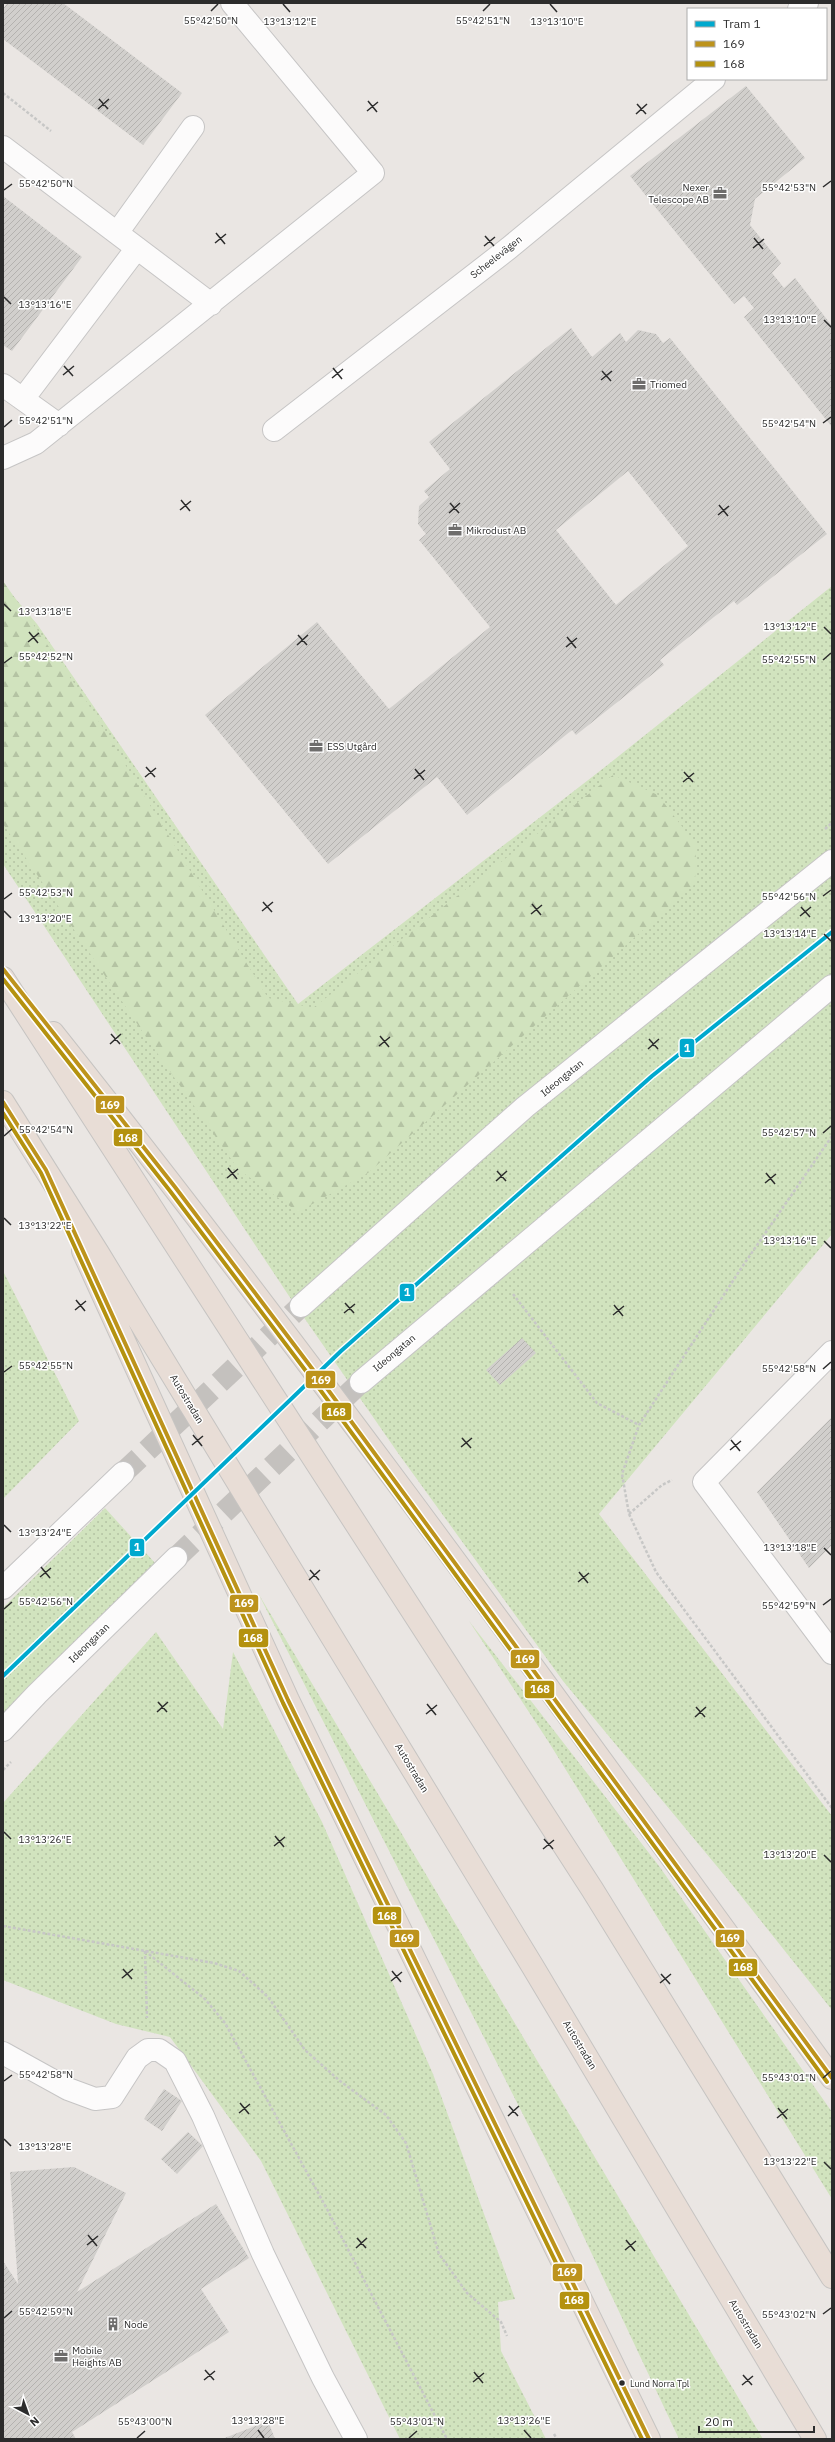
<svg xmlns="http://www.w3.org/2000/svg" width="835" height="2442" viewBox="0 0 835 2442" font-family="'IBM Plex Sans',sans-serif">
	<defs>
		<pattern id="green-dots" width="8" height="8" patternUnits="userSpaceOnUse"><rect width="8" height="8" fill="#d1e3be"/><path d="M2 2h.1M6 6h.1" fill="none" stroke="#b4c3a3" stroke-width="1.8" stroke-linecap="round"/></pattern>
		<pattern id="forest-firs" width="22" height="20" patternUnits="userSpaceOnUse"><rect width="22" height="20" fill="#d1e3be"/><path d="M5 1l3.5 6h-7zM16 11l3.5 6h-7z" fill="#b4c3a3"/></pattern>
		<pattern id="building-hatch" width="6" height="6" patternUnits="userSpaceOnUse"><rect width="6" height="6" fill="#d1cfcc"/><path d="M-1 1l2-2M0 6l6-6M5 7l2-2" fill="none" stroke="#b4b2af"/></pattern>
	</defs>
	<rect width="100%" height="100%" fill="#eae6e3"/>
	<!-- green -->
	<path fill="url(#green-dots)" d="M3 584 37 624 298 1004 605 767 832 586V1234L599 1514 832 1816V2010L730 1882 563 1681 398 1453 289 1296 3 864Z
		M3 1271 79 1421 3 1499Z
		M105 1508 155 1563 3 1713V1608Z
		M258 1593 763 2439H679L566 2199Z
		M469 1621 659 1866 832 2112V2199L548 1741Z
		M156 1632 223 1729 233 1652 322 1822 433 2074 515 2299 498 2302 501 2351 546 2439H400L261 2161 170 2037 116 2024 3 1980V1803Z"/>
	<!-- forest -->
	<path fill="url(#forest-firs)" d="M3 581 85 699 268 998 313 1008 613 775 658 795 696 845 695 884 368 1173 298 1212 238 1169 146 1037 3 824Z"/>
	<!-- building -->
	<path fill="url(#building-hatch)" fill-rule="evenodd" d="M7 3H63L182 93 143 145 3 39V9Z
		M746 86 805 158 755 199 750 225 781 263 772 273 784 288 795 278 832 326V427L744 317 754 308 744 296 734 304 630 176Z
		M3 196 82 257 12 351 3 345Z
		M571 328 592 357 620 333 626 342 638 330 656 334 663 343 670 338 827 534 737 605 734 601 660 660 664 665 576 735 572 730 467 815 437 777 328 864 205 715 317 622 389 709 490 627 419 540 426 534 418 524 419 506 429 497 424 491 450 469 429 442ZM628 471 688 546 616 605 556 530Z
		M522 1338 536 1353 500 1385 486 1370Z
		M832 1417V1545L809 1568 757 1492Z
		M164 2089 182 2101 162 2131 144 2119Z
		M188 2132 203 2146 177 2174 161 2159Z
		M74 2167 126 2193 77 2292 216 2204 249 2258 201 2289 229 2332 72 2432 76 2439H3V2261L18 2284 10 2172Z
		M268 2421 275 2439H222Z"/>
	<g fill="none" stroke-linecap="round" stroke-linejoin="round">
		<!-- minor-tunnel -->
		<path stroke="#c4c1be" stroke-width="22" stroke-dasharray="22 11" stroke-linecap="butt" d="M123 1473 301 1306
			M176 1558 361 1382"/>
		<!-- minor casing -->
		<g stroke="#c6c5c5" stroke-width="24">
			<path id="minor" d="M799 9 807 3
				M3 147 211 304
				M117 233 193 127
				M3 385 59 425
				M23 399 137 248
				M274 430 509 248 714 79
				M3 458 36 443 373 173 232 3
				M301 1306 525 1107 832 861
				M832 1352 704 1482 832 1653
				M361 1382 832 986
				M3 1588 123 1473
				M3 1730 37 1694 176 1558
				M3 2053 68 2089 95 2099 112 2097 137 2058 148 2050H159L175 2061 203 2116 263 2254 323 2378 356 2439"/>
		</g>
		<!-- highway casing -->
		<g stroke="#c6c4c2" stroke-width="24">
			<path id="highway" d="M3 978 592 1889 832 2277
				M53 1033C323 1373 577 1727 832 2078
				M3 1102 98 1253 533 1967 815 2439
				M83 1251 288 1700 649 2439"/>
		</g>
		<!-- path -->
		<path stroke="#c7c7c6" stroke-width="2.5" stroke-dasharray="3 2" stroke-linecap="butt" d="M3 93 51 131
			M825 829 832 823
			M832 1136 742 1267 639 1425 622 1474 629 1514 656 1572 832 1808
			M513 1294 597 1403 639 1425
			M629 1514 662 1485 672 1480
			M3 1770 11 1762
			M3 1926 214 1963 239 1971 268 1997 305 2050 340 2081 386 2115 406 2143 439 2254 467 2293 501 2322 507 2336
			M145 1951 205 1999 225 2023 328 2211 447 2439
			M145 1951 147 2018
			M554 2434 557 2439"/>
		<!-- minor -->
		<use href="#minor" stroke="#fcfbfb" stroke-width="22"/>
		<!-- highway -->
		<use href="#highway" stroke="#e8ddd6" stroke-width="22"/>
		<!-- bus-1 casing -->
		<g stroke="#fff" stroke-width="7">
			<path id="bus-1" d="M3 969 175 1187 326 1387 832 2078
				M3 1102 46 1170 288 1700 649 2439"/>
		</g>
		<!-- bus-2 casing -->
		<g stroke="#fff" stroke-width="7">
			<path id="bus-2" d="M3 979 170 1191 321 1391 827 2082
				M3 1113 41 1173 283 1703 642 2439"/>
		</g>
		<!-- bus-1 -->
		<use href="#bus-1" stroke="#bd931c" stroke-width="4"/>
		<!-- bus-2 -->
		<use href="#bus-2" stroke="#b4920f" stroke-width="4"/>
		<!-- tram-1 casing -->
		<g stroke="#fff" stroke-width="7">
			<path id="tram-1" d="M3 1676 341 1351 652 1076 832 932"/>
		</g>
		<!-- tram-1 -->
		<use href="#tram-1" stroke="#00a9ce" stroke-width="4"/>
	</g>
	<!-- ticks -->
	<path fill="none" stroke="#2c2c2c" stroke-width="1.5" d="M283 4 290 12M550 4 557 12M211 11 218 4M483 11 490 4M99 99 108 109M368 101 377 112M637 104 646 114M98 109 109 99M367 111 378 102M636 114 647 104M823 187 831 181M4 190 12 184M216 233 225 244M485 236 494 246M754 238 763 249M215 243 226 234M484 246 495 237M753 248 764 239M4 297 11 304M824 320 831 327M64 366 73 376M333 368 342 379M602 371 611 381M63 375 74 366M332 378 343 369M601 380 612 371M823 423 831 417M4 427 12 420M181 500 190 511M450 503 459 513M719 505 728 516M180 510 191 501M449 513 460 503M718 515 729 506M4 604 11 611M824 627 831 634M29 632 38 643M298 635 307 645M567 637 576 648M28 642 39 633M297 645 308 635M566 647 577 638M823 660 831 653M4 663 12 657M146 767 155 777M415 769 424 780M684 772 693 782M145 777 156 768M414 779 425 770M683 782 694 773M823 896 831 890M4 899 12 893M263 902 272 912M532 904 541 915M801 907 810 917M4 911 11 918M262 911 273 902M531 914 542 905M800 916 811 907M824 934 831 941M111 1034 120 1044M380 1036 389 1047M649 1039 658 1049M110 1044 121 1034M379 1046 390 1037M648 1049 659 1039M823 1133 831 1126M4 1136 12 1129M228 1168 237 1179M497 1171 506 1181M766 1173 775 1184M227 1178 238 1169M496 1181 507 1171M765 1183 776 1174M4 1218 11 1225M824 1241 831 1248M76 1300 85 1311M345 1303 354 1313M614 1305 623 1316M75 1310 86 1301M344 1313 355 1304M613 1315 624 1306M823 1369 831 1362M4 1372 12 1366M193 1435 202 1446M462 1438 471 1448M731 1440 740 1451M192 1445 203 1436M461 1447 472 1438M730 1450 741 1441M4 1525 11 1532M824 1548 831 1555M41 1567 50 1578M310 1570 319 1580M579 1572 588 1583M40 1577 51 1568M309 1580 320 1570M578 1582 589 1573M823 1605 831 1599M4 1609 12 1602M158 1702 167 1712M427 1704 436 1715M696 1707 705 1717M157 1712 168 1702M426 1714 437 1705M695 1717 706 1707M4 1832 11 1839M275 1836 284 1847M544 1839 553 1849M274 1846 285 1837M543 1849 554 1840M824 1855 831 1862M123 1969 132 1979M392 1971 401 1982M661 1974 670 1984M122 1978 133 1969M391 1981 402 1972M660 1983 671 1974M823 2078 831 2071M4 2081 12 2075M240 2103 249 2114M509 2106 518 2116M778 2108 787 2119M239 2113 250 2104M508 2116 519 2106M777 2118 788 2109M4 2139 11 2146M824 2162 831 2169M88 2235 97 2246M357 2238 366 2248M626 2240 635 2251M87 2245 98 2236M356 2248 367 2238M625 2250 636 2241M823 2314 831 2308M4 2318 12 2311M205 2370 214 2380M474 2372 483 2383M743 2375 752 2385M204 2380 215 2371M473 2382 484 2373M742 2385 753 2376M258 2430 264 2438M524 2430 531 2438M137 2438 145 2431M409 2438 417 2431"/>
	<!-- icons -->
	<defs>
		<g id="office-bare" transform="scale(1.08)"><path d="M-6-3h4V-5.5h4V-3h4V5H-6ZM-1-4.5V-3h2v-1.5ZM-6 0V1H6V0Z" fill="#6e6d6c" stroke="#fff" stroke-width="2.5" paint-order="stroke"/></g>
		<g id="building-bare" transform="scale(1.08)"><path d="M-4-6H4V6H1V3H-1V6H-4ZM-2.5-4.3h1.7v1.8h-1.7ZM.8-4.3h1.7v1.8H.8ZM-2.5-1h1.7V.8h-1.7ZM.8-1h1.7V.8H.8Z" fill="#6e6d6c" stroke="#fff" stroke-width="2.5" paint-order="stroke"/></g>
	</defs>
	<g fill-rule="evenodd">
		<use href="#office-bare" x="720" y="193"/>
		<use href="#office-bare" x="639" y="384"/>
		<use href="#office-bare" x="455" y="530"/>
		<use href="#office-bare" x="316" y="746"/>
		<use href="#building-bare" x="113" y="2324"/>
		<use href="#office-bare" x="61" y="2356"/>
	</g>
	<!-- markers -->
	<circle fill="#2c2c2c" stroke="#fff" stroke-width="1.5" cx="622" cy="2383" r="3.5"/>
	<g text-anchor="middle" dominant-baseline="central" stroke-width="3" stroke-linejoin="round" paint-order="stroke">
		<!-- bus labels -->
		<g font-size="9" fill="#2c2c2c" stroke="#fff" text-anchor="start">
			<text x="630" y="2383">Lund Norra Tpl</text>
		</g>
		<!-- poi labels -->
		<g font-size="10" fill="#2c2c2c" stroke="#fff" text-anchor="start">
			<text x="709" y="187" text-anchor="end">Nexer<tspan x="709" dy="12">Telescope AB</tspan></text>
			<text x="650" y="384">Triomed</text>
			<text x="466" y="530">Mikrodust AB</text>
			<text x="327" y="746">ESS Utgård</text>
			<text x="124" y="2324">Node</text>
			<text x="72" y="2350">Mobile<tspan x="72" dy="12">Heights AB</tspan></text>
		</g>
		<!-- street labels -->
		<g font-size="10" fill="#2c2c2c" stroke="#fff">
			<text transform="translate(496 257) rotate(-38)">Scheelevägen</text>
			<text transform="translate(562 1078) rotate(-39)">Ideongatan</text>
			<text transform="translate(394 1353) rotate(-40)">Ideongatan</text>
			<text transform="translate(187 1399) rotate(59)">Autostradan</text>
			<text transform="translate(89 1643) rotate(-44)">Ideongatan</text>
			<text transform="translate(412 1768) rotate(59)">Autostradan</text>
			<text transform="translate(580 2045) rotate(59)">Autostradan</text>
			<text transform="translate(746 2324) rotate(59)">Autostradan</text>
		</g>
	</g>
	<g font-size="10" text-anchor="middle" fill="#2c2c2c" stroke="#fff" stroke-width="3" stroke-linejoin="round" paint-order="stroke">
		<text x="211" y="24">55°42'50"N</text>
		<text x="483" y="24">55°42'51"N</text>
		<text x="290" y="25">13°13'12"E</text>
		<text x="557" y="25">13°13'10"E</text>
		<text x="46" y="187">55°42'50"N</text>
		<text x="789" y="191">55°42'53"N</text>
		<text x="45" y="308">13°13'16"E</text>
		<text x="790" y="323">13°13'10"E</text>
		<text x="46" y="424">55°42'51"N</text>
		<text x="789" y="427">55°42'54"N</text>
		<text x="45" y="615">13°13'18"E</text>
		<text x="790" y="630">13°13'12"E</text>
		<text x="46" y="660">55°42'52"N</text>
		<text x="789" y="663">55°42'55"N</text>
		<text x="46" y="896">55°42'53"N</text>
		<text x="789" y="900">55°42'56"N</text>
		<text x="45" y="922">13°13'20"E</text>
		<text x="790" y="937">13°13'14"E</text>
		<text x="46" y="1133">55°42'54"N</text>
		<text x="789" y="1136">55°42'57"N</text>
		<text x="45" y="1229">13°13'22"E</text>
		<text x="790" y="1244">13°13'16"E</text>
		<text x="46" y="1369">55°42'55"N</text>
		<text x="789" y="1372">55°42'58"N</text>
		<text x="45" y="1536">13°13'24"E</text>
		<text x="790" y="1551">13°13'18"E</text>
		<text x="46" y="1605">55°42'56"N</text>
		<text x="789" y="1609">55°42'59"N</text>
		<text x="45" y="1843">13°13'26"E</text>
		<text x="790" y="1858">13°13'20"E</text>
		<text x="46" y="2078">55°42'58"N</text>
		<text x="789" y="2081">55°43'01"N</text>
		<text x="45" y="2150">13°13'28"E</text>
		<text x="790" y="2165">13°13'22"E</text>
		<text x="46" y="2315">55°42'59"N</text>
		<text x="789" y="2318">55°43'02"N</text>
		<text x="258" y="2424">13°13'28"E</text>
		<text x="524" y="2424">13°13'26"E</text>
		<text x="145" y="2425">55°43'00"N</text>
		<text x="417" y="2425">55°43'01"N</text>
	</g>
	<g stroke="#fff" stroke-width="1.5">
		<rect x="679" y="1038" width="16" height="20" rx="4" fill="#00a9ce"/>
		<rect x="95" y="1095" width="30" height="19" rx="4" fill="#bd931c"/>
		<rect x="113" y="1128" width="30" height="19" rx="4" fill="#b4920f"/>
		<rect x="399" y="1283" width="16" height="19" rx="4" fill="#00a9ce"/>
		<rect x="305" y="1370" width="31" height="19" rx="4" fill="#bd931c"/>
		<rect x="321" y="1402" width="31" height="19" rx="4" fill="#b4920f"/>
		<rect x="129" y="1538" width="16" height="19" rx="4" fill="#00a9ce"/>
		<rect x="229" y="1594" width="30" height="19" rx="4" fill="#bd931c"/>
		<rect x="238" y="1628" width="31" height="20" rx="4" fill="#b4920f"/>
		<rect x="510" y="1649" width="30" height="20" rx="4" fill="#bd931c"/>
		<rect x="524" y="1680" width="31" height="19" rx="4" fill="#b4920f"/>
		<rect x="372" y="1906" width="30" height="19" rx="4" fill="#b4920f"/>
		<rect x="715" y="1929" width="30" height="19" rx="4" fill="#bd931c"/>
		<rect x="389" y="1929" width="31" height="19" rx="4" fill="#bd931c"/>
		<rect x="728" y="1958" width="30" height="19" rx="4" fill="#b4920f"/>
		<rect x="552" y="2263" width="31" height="19" rx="4" fill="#bd931c"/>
		<rect x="559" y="2291" width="31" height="19" rx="4" fill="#b4920f"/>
	</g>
	<g font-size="11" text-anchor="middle" font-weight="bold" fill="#fff">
		<text x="687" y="1052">1</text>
		<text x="110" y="1109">169</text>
		<text x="128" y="1142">168</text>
		<text x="407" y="1296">1</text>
		<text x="321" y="1384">169</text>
		<text x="336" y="1416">168</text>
		<text x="137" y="1551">1</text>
		<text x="244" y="1607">169</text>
		<text x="253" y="1642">168</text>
		<text x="525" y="1663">169</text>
		<text x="540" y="1693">168</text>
		<text x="387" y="1920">168</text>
		<text x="730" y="1942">169</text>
		<text x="404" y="1942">169</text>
		<text x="743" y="1971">168</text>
		<text x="567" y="2276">169</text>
		<text x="574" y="2304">168</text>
	</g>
	<!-- border -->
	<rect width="835" height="2442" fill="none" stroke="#2c2c2c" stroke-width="8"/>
	<!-- legend -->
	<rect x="687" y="8" width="140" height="72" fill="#ffffff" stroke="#ababab"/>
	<rect x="695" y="21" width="20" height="6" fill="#00a9ce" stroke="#ababab"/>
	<text x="723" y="28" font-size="12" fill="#2c2c2c">Tram 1</text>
	<rect x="695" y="41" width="20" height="6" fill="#bd931c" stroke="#ababab"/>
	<text x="723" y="48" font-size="12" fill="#2c2c2c">169</text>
	<rect x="695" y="61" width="20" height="6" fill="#b4920f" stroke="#ababab"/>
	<text x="723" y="68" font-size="12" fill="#2c2c2c">168</text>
	<!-- north arrow -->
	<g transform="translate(28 2414) rotate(139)" stroke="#ffffff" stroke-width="3" paint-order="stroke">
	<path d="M0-3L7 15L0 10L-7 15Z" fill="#2c2c2c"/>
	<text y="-6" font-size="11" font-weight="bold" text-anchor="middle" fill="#2c2c2c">N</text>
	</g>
	<!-- scale -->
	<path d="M699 2426v6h115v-6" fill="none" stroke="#2c2c2c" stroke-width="2"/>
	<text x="705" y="2426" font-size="12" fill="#2c2c2c" stroke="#ffffff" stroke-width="3" paint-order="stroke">20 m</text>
</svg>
